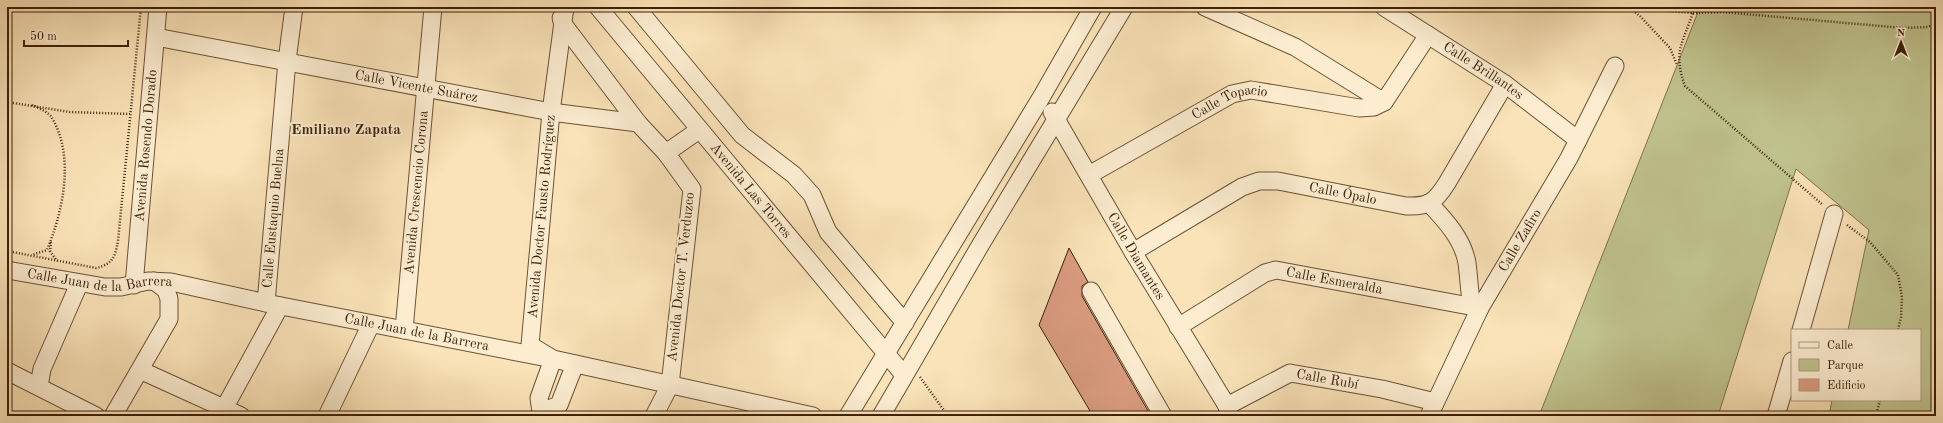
<svg xmlns="http://www.w3.org/2000/svg" width="1943" height="423" viewBox="0 0 1943 423" font-family="'Old Standard TT',serif">
	<rect width="100%" height="100%" fill="#fae3b8"/>
	<filter id="stains"><feTurbulence type="fractalNoise" baseFrequency=".005" numOctaves="4"/><feColorMatrix values="0 0 0 0 .2 0 0 0 0 .09 0 0 0 0 .02 0 0 0 .5 -.17"/></filter>
	<radialGradient id="worn" r=".72"><stop offset=".6" stop-color="#630" stop-opacity="0"/><stop offset="1" stop-color="#630" stop-opacity=".3"/></radialGradient>
	<!-- green -->
	<path fill="#c0c38e" stroke="#7e724b" d="M1700 7H1936V416H1829L1832 400H1920V330H1848L1869 230 1796 169 1718 416H1539Z"/>
	<!-- building -->
	<path fill="#db9c80" stroke="#3d2008" d="M1069 248 1088 282 1082 286V296L1151 416H1093L1039 325Z"/>
	<g fill="none" stroke-linecap="round" stroke-linejoin="round">
		<!-- minor casing -->
		<g stroke="#6c5134" stroke-width="19">
			<g id="minor">
				<path id="s1" d="M598 7 904 375"/>
				<path d="M636 7 742 135 794 175 812 195 828 232 905 323"/>
				<path d="M1205 7 1295 47 1384 102"/>
				<path id="s2" d="M1384 7 1505 84 1578 140"/>
				<path d="M561 18 563 24 638 123"/>
				<path id="s3" d="M156 37 551 112 638 123 666 153 692 189 670 385 654 416"/>
				<path id="s4" d="M1052 112 1133 252 1227 406 1229 416"/>
				<path d="M666 153 699 130"/>
				<path id="s5" d="M1089 175 1232 94 1251 90 1359 108 1374 107 1384 102 1428 35"/>
				<path d="M1429 203C1445 220 1463 239 1467 263 1469 277 1469 292 1472 306"/>
				<path id="s6" d="M1133 252 1242 187 1259 181H1278L1406 206C1429 207 1435 202 1447 183L1505 84"/>
				<path id="s7" d="M7 270 105 287H121L148 281 171 282 266 303 553 359 813 416"/>
				<path id="s8" d="M134 285 158 7"/>
				<path d="M1091 291 1163 416"/>
				<path id="s9" d="M266 303 287 61 294 7"/>
				<path id="s10" d="M1178 327 1265 273 1276 270 1480 308"/>
				<path id="s11" d="M404 330 433 7"/>
				<path d="M1801 330 1834 214"/>
				<path d="M140 370 241 416"/>
				<path d="M7 371 96 416"/>
				<path d="M39 386 42 369 79 284"/>
				<path id="s12" d="M1227 406 1290 373 1382 389 1435 402"/>
				<path d="M541 412 559 405 575 364"/>
				<path d="M113 416 169 319V299L166 290 154 281"/>
				<path d="M220 416 280 306"/>
				<path d="M327 416 371 324"/>
				<path id="s13" d="M539 416 541 412 539 398 553 359 530 345 551 112 565 7"/>
				<path d="M848 416 1042 96 1093 7"/>
				<path d="M881 416 981 244 1124 7"/>
				<path id="s14" d="M1429 416 1480 308 1569 158 1615 66"/>
				<path d="M1776 416 1792 361"/>
			</g>
		</g>
		<!-- path -->
		<path stroke="#3d2008" stroke-width="2.5" stroke-dasharray="1 2" stroke-linecap="butt" d="M1628 7 1640 16 1670 48 1677 65
			M1649 7 1668 11 1693 13C1682 44 1673 53 1685 86L1823 205
			M1693 13 1722 12 1903 28 1928 27 1936 23
			M7 102 70 112 130 114
			M32 105C38 108 49 112 52 118 75 157 63 211 47 250L32 255
			M1847 225 1870 242 1898 275 1902 297 1901 317 1898 330
			M51 242 50 251 57 261
			M7 251 96 268C113 264 115 257 118 241L141 7
			M920 377 948 416
			M1876 416 1880 400"/>
		<!-- minor -->
		<use href="#minor" stroke="#fcedd1" stroke-width="17"/>
	</g>
	<g text-anchor="middle" dominant-baseline="central" stroke-width="4" stroke-linejoin="round" paint-order="stroke">
		<!-- street labels -->
		<g font-size="14" fill="#3d2008" stroke="#fcedd1">
			<text stroke="none"><textPath href="#s2" startOffset="118">Calle Brillantes</textPath></text>
			<text stroke="none"><textPath href="#s3" startOffset="265">Calle Vicente Suárez</textPath></text>
			<text stroke="none"><textPath href="#s5" startOffset="160">Calle Topacio</textPath></text>
			<text stroke="none"><textPath href="#s8" startOffset="140">Avenida Rosendo Dorado</textPath></text>
			<text stroke="none"><textPath href="#s11" startOffset="138">Avenida Crescencio Corona</textPath></text>
			<text stroke="none"><textPath href="#s1" startOffset="239">Avenida Las Torres</textPath></text>
			<text stroke="none"><textPath href="#s6" startOffset="230">Calle Ópalo</textPath></text>
			<text stroke="none"><textPath href="#s13" startOffset="216">Avenida Doctor Fausto Rodríguez</textPath></text>
			<text stroke="none"><textPath href="#s9" startOffset="85">Calle Eustaquio Buelna</textPath></text>
			<text stroke="none"><textPath href="#s14" startOffset="198">Calle Zafiro</textPath></text>
			<text stroke="none"><textPath href="#s4" startOffset="167">Calle Diamantes</textPath></text>
			<text transform="translate(681 277) rotate(-84)">Avenida Doctor T. Verduzco</text>
			<text stroke="none"><textPath href="#s7" startOffset="94">Calle Juan de la Barrera</textPath></text>
			<text stroke="none"><textPath href="#s10" startOffset="173">Calle Esmeralda</textPath></text>
			<text stroke="none"><textPath href="#s7" startOffset="417">Calle Juan de la Barrera</textPath></text>
			<text stroke="none"><textPath href="#s12" startOffset="109">Calle Rubí</textPath></text>
		</g>
		<!-- neighbourhood labels -->
		<g font-size="15" font-weight="bold" fill="#3d2008" stroke="#fcedd1">
			<text x="346" y="130">Emiliano Zapata</text>
		</g>
	</g>
	<!-- margin -->
	<rect width="1943" height="423" fill="none" stroke="#fae3b8" stroke-width="24"/>
	<rect x="8" y="8" width="1927" height="407" fill="none" stroke="#3d2008" stroke-width="2"/>
	<rect x="12" y="12" width="1919" height="399" fill="none" stroke="#3d2008"/>
	<!-- legend -->
	<rect x="1791" y="329" width="130" height="72" fill="#fcedd1" stroke="#b09b81"/>
	<rect x="1799" y="342" width="20" height="6" fill="#fcedd1" stroke="#b09b81"/>
	<text x="1827" y="349" font-size="12" fill="#3d2008">Calle</text>
	<rect x="1799" y="359" width="20" height="12" fill="#c0c38e" stroke="#b09b81"/>
	<text x="1827" y="369" font-size="12" fill="#3d2008">Parque</text>
	<rect x="1799" y="379" width="20" height="12" fill="#db9c80" stroke="#b09b81"/>
	<text x="1827" y="389" font-size="12" fill="#3d2008">Edificio</text>
	<!-- north arrow -->
	<g transform="translate(1901 42)" stroke="#fcedd1" stroke-width="3" paint-order="stroke">
	<path d="M0-3L7 15L0 10L-7 15Z" fill="#3d2008"/>
	<text y="-6" font-size="11" font-weight="bold" text-anchor="middle" fill="#3d2008">N</text>
	</g>
	<!-- scale -->
	<path d="M24 40v6h104v-6" fill="none" stroke="#3d2008" stroke-width="2"/>
	<text x="30" y="40" font-size="12" fill="#3d2008" stroke="#fcedd1" stroke-width="3" paint-order="stroke">50 m</text>
	<rect width="100%" height="100%" filter="url(#stains)"/>
	<rect width="100%" height="100%" fill="url(#worn)"/>
</svg>
